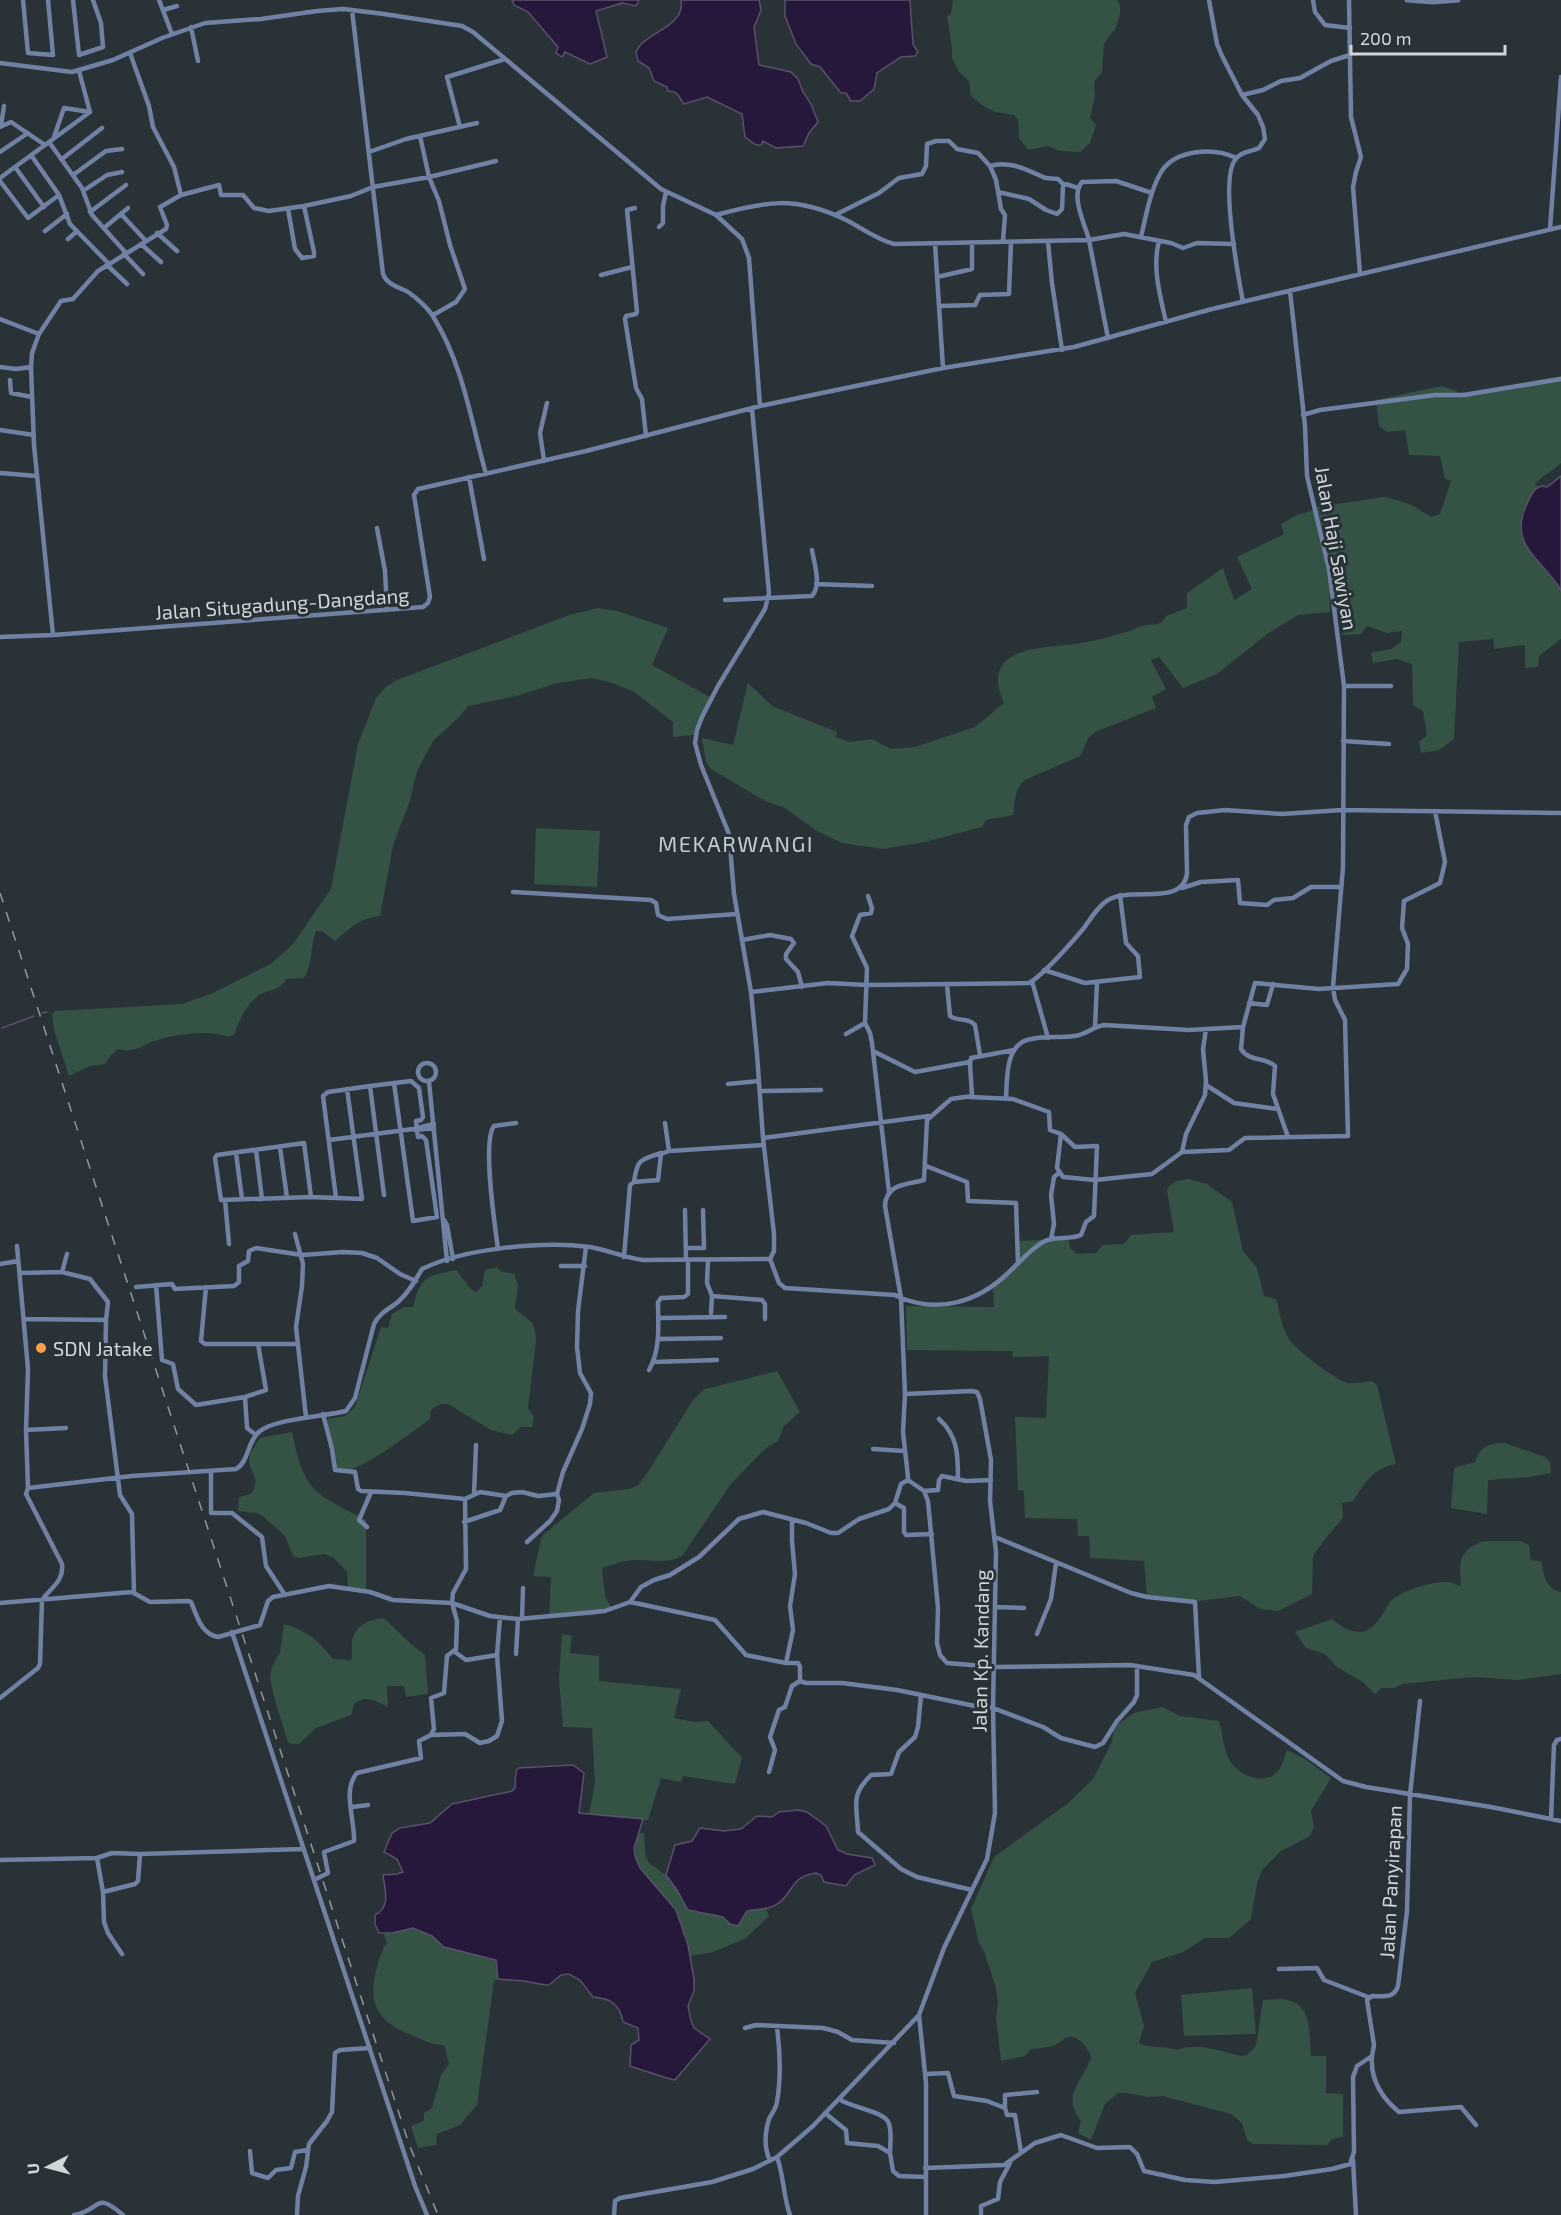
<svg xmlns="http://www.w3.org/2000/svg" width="1561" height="2215" viewBox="0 0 1561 2215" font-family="'Exo 2',sans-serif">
	<rect width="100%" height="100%" fill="#293237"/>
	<!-- green -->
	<path fill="#355344" d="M953 0H1117C1124 9 1118 20 1115 30L1112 32 1104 44 1102 72 1094 82 1095 96 1090 118 1096 125 1090 143 1080 152 1061 151 1048 146 1028 150 1019 138 1018 119 1014 115 995 112 982 105 971 96 969 81 959 72 952 58V48L947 16 951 14Z
		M1561 376V463C1553 471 1543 475 1535 484L1538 487 1522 512 1531 554 1561 590V639L1539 656 1538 667 1525 668V645L1494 649 1493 639 1459 642 1454 739 1439 750 1421 753 1419 742 1427 735 1423 711 1413 705 1412 664 1397 659 1373 663 1371 653 1391 649 1401 642 1402 631 1387 633 1367 626 1361 634 1343 635 1336 609 1333 574 1317 507 1385 497 1410 504 1431 517 1440 514 1451 481 1445 479 1440 456 1409 455 1405 430 1387 432 1379 426 1376 400 1442 386 1461 393Z
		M1314 510 1329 576 1330 612 1298 615 1267 634 1217 674 1183 688 1159 657 1151 660 1166 689 1152 697 1156 708 1095 732 1089 737 1080 756 1025 780C1014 789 1015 801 1013 815L986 820 982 827 925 842 883 849 842 843 815 830 785 808 765 801 711 769 706 762 702 738 733 745 748 683 772 706 837 732 836 737 849 742 872 739 891 749 915 747 975 727 1004 703C978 644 1044 649 1081 643 1096 641 1112 636 1126 632 1132 631 1137 627 1143 626 1149 624 1155 625 1161 623L1166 616 1187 608V593L1223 568 1234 600 1252 589 1237 557 1284 534 1281 524 1295 516Z
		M598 608 617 611 668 628 652 665 710 697 694 735 673 737V722L633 691 609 682 592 678 557 683 517 696 468 706 458 718 433 741 417 771 410 800 393 846 380 916C360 918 350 928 335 941L322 931H316C310 946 313 965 304 978L286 979C279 992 266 989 257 997 245 1006 239 1022 234 1035L229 1037C207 1029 176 1034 154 1041 138 1047 136 1053 118 1049L111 1055 105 1064 90 1066 69 1076 54 1030 52 1014 55 1011 182 1004 211 994 272 963 293 944 331 889 358 744 376 698 386 687 397 680 572 614Z
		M536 828 600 831 597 887 534 884Z
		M1189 1179 1207 1184 1232 1202 1243 1251 1257 1268 1264 1296 1276 1299C1280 1312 1281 1327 1289 1339 1296 1350 1337 1381 1348 1383 1356 1384 1364 1382 1372 1381L1377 1385 1396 1464C1374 1467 1364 1484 1353 1501L1342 1503 1343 1518 1325 1539 1313 1556 1312 1594 1278 1611 1260 1609 1240 1596 1190 1602 1147 1595 1144 1561 1090 1558 1089 1536H1078L1077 1519 1025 1518 1024 1491 1018 1490 1015 1417 1046 1418 1049 1356 1013 1357 1012 1351 907 1350 906 1306 994 1307 993 1286 1016 1263 1018 1241 1043 1240 1053 1235 1069 1237 1070 1248 1077 1254 1096 1253 1103 1245 1124 1244 1131 1235 1174 1232 1167 1191 1169 1186 1177 1181Z
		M497 1267 500 1271 514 1274 518 1285 515 1308C528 1323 535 1316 536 1341L528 1408 534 1417 532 1427H521L512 1435 491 1430 448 1404H440L431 1410 430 1419C413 1431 355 1477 337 1471L327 1419 345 1416 355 1407 381 1327 388 1328 392 1314 404 1307H413C421 1276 426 1276 456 1270L471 1289 476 1292 482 1286 485 1270Z
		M777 1371 800 1412 784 1426 778 1441 766 1448 730 1485 683 1555C668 1565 652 1559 635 1560 624 1560 612 1565 602 1568L605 1596 612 1609 595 1615 549 1618 551 1577 533 1576 541 1539 544 1534 594 1493 630 1489 638 1485 648 1472 693 1400 705 1389Z
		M292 1432C304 1492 314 1493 366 1520V1590L348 1587 347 1572 334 1558 324 1554 299 1558 293 1556 285 1536 264 1517 257 1513 238 1511 239 1497 251 1494C260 1481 253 1475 249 1463L250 1453 260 1438Z
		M1504 1443 1545 1457 1550 1462 1551 1473 1530 1477 1488 1480 1487 1514 1451 1508 1454 1468 1475 1462C1479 1447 1490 1443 1504 1443Z
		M1488 1541H1520L1529 1545 1531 1560 1541 1561C1544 1574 1545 1589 1561 1592V1674L1518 1680 1473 1677 1402 1684 1395 1688H1381L1375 1694 1363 1682 1337 1667 1325 1654 1306 1648 1295 1632 1332 1619C1349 1633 1365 1640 1380 1618 1385 1612 1387 1604 1393 1599 1404 1590 1433 1581 1447 1582 1452 1582 1455 1585 1460 1586 1462 1580 1460 1578 1460 1571 1459 1553 1472 1543 1488 1541Z
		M384 1618 412 1645 425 1655 428 1694 406 1697 404 1686H387L388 1707C375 1701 367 1694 354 1704L351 1715 316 1728 299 1744H291L288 1742 275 1701 270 1677 272 1667 280 1652 284 1624C306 1630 319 1641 333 1659L351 1660C353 1654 351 1648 352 1642 355 1624 369 1620 384 1618Z
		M562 1634 572 1636 570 1653 599 1656V1681L681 1689 674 1718 695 1722 708 1721 742 1758 735 1784 683 1776 681 1782 661 1778 648 1820 589 1814 595 1783 592 1728 563 1727 559 1679Z
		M1162 1707 1180 1716 1219 1721C1223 1733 1223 1748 1229 1759 1236 1774 1264 1787 1277 1772 1283 1766 1284 1757 1287 1750L1305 1759 1331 1778 1311 1811 1314 1827 1310 1836 1281 1851 1262 1870 1257 1884 1251 1919 1229 1938H1205L1183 1952 1152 1962 1135 1993 1144 2026 1139 2043C1150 2049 1163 2045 1177 2050 1197 2042 1219 2051 1241 2056L1247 2055 1256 2046 1263 2000C1270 2000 1280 1998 1287 2000 1313 2005 1309 2035 1311 2056H1326V2093L1343 2094V2137L1332 2139 1327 2145 1253 2144 1247 2140 1242 2123 1231 2114 1163 2096 1147 2097 1127 2093H1118L1105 2104 1091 2140 1078 2133 1081 2121C1061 2094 1082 2083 1091 2058 1090 2050 1078 2034 1068 2037 1064 2038 1060 2043 1055 2045 1048 2048 1039 2048 1031 2049L1025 2056 1001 2061 996 2017 998 2003 996 1988 984 1951 979 1943 971 1909 994 1857 1067 1804 1093 1779 1112 1742 1113 1732 1118 1724 1134 1713Z
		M639 1833H644L645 1854 649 1863 666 1875 677 1890 688 1910 723 1917 730 1924 740 1925C746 1908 750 1910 766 1908L769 1916 746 1938 713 1952 690 1956C687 1938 680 1915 668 1900 649 1876 626 1867 639 1833Z
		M412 1928 432 1936 444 1947 497 1960 498 1979 494 1981 477 2105 460 2125 437 2134 436 2145 418 2148 411 2126 424 2121V2113L432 2108 441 2075 449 2064 444 2045C433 2045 428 2042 418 2038 379 2023 365 2006 378 1964 380 1957 382 1949 387 1943L384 1934Z
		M1252 1988 1256 2034 1184 2036 1181 1995Z"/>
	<!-- water -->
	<path fill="#26183b" stroke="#59516a" stroke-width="1.5" d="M512 0H639L636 6 622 3 596 11 607 57 590 64 565 52 562 57 556 53 558 47 528 12 514 5Z
		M681 0H759L761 10 754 27 759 65 791 72 798 79 803 92 811 104 818 122 809 133 803 146 776 148 763 141 761 145H756L745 137 742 114 707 97 684 104C679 98 679 91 668 91L667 87 654 81 649 68 638 61 636 52C638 48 641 43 645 41 658 30 685 22 681 0Z
		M785 0H910L913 44 918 52 915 56 901 57 877 73 874 89 860 101H851L846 93H841L820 67 811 64 796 44 785 16Z
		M1561 476V590C1542 559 1507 545 1527 504 1531 496 1533 488 1542 486L1547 487Z
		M573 1765 584 1773 579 1813 643 1819 634 1848 635 1856 640 1868 676 1910 688 1945 694 1979V1991L688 2006 691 2021 694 2028 710 2039 675 2080C673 2080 633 2067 630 2066L631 2045 639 2040 638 2028 623 2022C620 2004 610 1998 593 1997L580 1980 569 1974 561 1975 549 1985H545L524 1981 498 1979 496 1960 444 1947 432 1936 413 1928 392 1933H379L375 1924V1915C391 1907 385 1890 383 1875L397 1874 403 1872 397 1859 384 1852 392 1833 400 1828 430 1823 452 1804 512 1791 515 1788 516 1771 519 1768Z
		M798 1810 807 1812 826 1826 838 1850 847 1854 872 1858 875 1865 854 1875 846 1886 824 1882 821 1875 816 1873C792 1876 794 1890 780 1902 771 1910 758 1909 747 1911L738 1926 730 1924 723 1917 688 1910 677 1890 666 1875 675 1845 692 1841 700 1828 724 1831 741 1829 757 1816 772 1817 779 1812Z"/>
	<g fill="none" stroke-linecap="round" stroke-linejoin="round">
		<!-- stream -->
		<path stroke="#59516a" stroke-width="1.5" d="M42 1013 47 1012
			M2 1028 34 1016"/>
		<!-- minor -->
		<path stroke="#7181a4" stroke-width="4.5" d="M23 0 28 53 53 55 48 0
			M73 0 79 55 103 47 101 23 93 0
			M159 0 172 34
			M1209 0 1217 44 1222 56 1242 95 1258 115 1263 127 1265 139 1259 148C1251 152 1241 151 1235 160 1220 180 1238 275 1243 302
			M1313 0 1315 12 1325 25 1350 28
			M1349 0 1351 117 1361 157 1356 172 1353 187 1360 274
			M163 10 177 6
			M352 10 383 274C387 285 399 287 408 292 417 298 429 309 434 318 463 365 471 421 486 474
			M191 27 198 61
			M130 53 149 106 153 127 174 167 181 195
			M0 63 72 72 113 60 162 38 205 23 261 19 317 11 343 9 384 14 462 26 473 32 661 189 716 215 742 239 749 258 760 406
			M1242 95 1263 90 1281 81 1300 78 1331 61 1350 55
			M1 126 4 106
			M0 127 11 122 45 145
			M460 127 447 77 505 59
			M420 136 429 177 439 201 450 245 465 289 456 302 433 315
			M54 137 64 108 90 112
			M49 142 82 188 92 215 126 253
			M0 152 28 133
			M369 152 406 139 477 123
			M31 155 59 195 70 224 109 264
			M62 159 102 128
			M990 166C1009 160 1027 170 1043 177 1047 179 1053 178 1058 179L1064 185
			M15 167 44 207
			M73 175 106 151 122 149
			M0 178 90 112 79 71
			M0 181 28 218 59 195
			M83 191 107 175 122 172
			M998 192 1029 199 1046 210 1057 214 1062 209 1063 186 1066 184 1078 188
			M1152 193 1116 181 1082 182C1070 196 1085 224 1089 240L1124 234 1171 243 1183 248 1197 243 1234 244
			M635 208 627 210 637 312 636 314 626 316 625 319 636 388 642 399 646 436
			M288 209 295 249 302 258 314 256V252L304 206
			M90 212 126 185
			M121 214 146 241
			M716 215C766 201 795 196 844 219 861 227 875 239 894 244L1089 240 1108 338
			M835 215 879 193 899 178 922 174 926 166 927 144 936 141H949L957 149 978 153 990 166 996 180 1001 209 1005 215 1003 241
			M659 227 663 223V206L666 192
			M104 228 128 208
			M1550 229 1561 77
			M45 231 67 214
			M157 233 177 251
			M1141 237C1146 216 1150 192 1160 174 1173 149 1214 147 1236 158
			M68 239 76 232
			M1159 241C1152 268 1160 295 1166 322
			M1048 242 1052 283 1062 350
			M141 244 161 262
			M935 244 943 368
			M124 254 143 274
			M107 265 127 284
			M601 275 632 267
			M937 277 972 269V243
			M939 306 975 305 980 295 1009 294 1011 242
			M0 319 39 334
			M0 367 16 369 31 367
			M10 380 11 393 32 397
			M752 409 769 593 765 609 718 686 702 717 697 730 695 743 701 765 729 834 734 894 751 992 757 1054 763 1138 774 1234V1251L770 1259
			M1303 415 1320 410 1435 395H1464L1561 379
			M0 430 34 435
			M544 461 540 433 547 403
			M0 473 37 476
			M469 477 484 559
			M377 528 385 571 387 610
			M816 584 872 586
			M725 600 812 596C822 585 814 563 812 550
			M53 635 34 445 31 367 32 353 39 334 61 301 73 299 98 271 166 229 167 225 160 207 181 195 219 185 221 195H243L254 208 269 211 304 206 351 196 373 187 429 177 496 161
			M0 637 53 635 423 607 428 603 430 597 414 495 418 489 586 451 760 406 817 394 943 368 1074 347 1212 309 1561 227
			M1344 686H1391
			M1343 741 1389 744
			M1182 888 1201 882 1238 880 1240 903 1267 905 1274 900 1293 898 1311 887H1340
			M513 892 651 900 656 903 658 915 667 919 737 914
			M742 940 770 935 791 939 794 943 786 954V959L798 972 802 987
			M1044 970 1085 983 1140 977 1138 956 1126 943 1120 895
			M1032 981 1048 1038
			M947 985 950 1016C958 1022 968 1017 975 1025L980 1055
			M751 992 828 983 867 985 1029 983C1045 974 1071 943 1084 928 1091 918 1098 906 1108 900 1130 886 1184 907 1187 873L1186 825 1189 817 1197 813 1225 810 1282 814 1342 810 1561 813
			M1249 1003 1267 1005 1273 984
			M865 1023 870 1033 872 1043 889 1192
			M1095 1027 1097 982
			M846 1034 865 1023 867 968 852 936 860 915 871 913 872 908 868 896
			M1014 1050 971 1058 970 1064 972 1096 951 1099 927 1120 924 1180C907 1185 886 1183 885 1206L901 1298C940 1313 977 1302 1007 1274 1019 1263 1031 1248 1045 1241 1056 1236 1070 1240 1081 1235L1086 1222 1094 1216 1097 1146 1075 1147 1061 1134
			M873 1051 915 1072 970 1062
			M418 1072a9 9 0 1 1 18 0a9 9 0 1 1-18 0Z
			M429 1082 447 1261
			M728 1084 759 1081
			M1206 1085 1234 1103 1278 1109
			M760 1091 821 1090
			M970 1097 1013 1099 1049 1112 1050 1130 1061 1134 1057 1168 1063 1177 1095 1180 1152 1174 1182 1152 1229 1150 1245 1138 1348 1136 1345 1020 1335 1000 1333 987 1343 867 1344 686 1329 569 1307 476 1305 426 1290 291
			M1006 1099C1007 1079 1005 1043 1031 1039 1045 1036 1060 1038 1074 1036 1086 1035 1092 1027 1104 1025L1189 1030 1243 1027
			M665 1123 669 1151
			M415 1130 434 1128
			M1288 1137 1273 1094 1275 1066C1266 1057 1249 1062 1241 1049L1243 1027 1255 983 1319 989 1398 984 1407 969 1408 944 1402 928 1404 901 1440 883 1445 862 1435 811
			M763 1138 929 1116
			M329 1140 413 1129 434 1124
			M280 1147 287 1198
			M256 1150 262 1199
			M1182 1152 1186 1134 1205 1095 1206 1081 1203 1049 1206 1029
			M236 1153 242 1199
			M926 1166 967 1182 968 1201 1016 1203 1018 1264
			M634 1182C637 1160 639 1160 661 1153
			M384 1195 370 1086 411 1081 419 1088 423 1117 421 1120 416 1121 418 1137 422 1136 426 1140 437 1217 413 1221 394 1083
			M311 1197 304 1143 217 1155 215 1158 221 1200 311 1197 362 1199 347 1089
			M336 1198 323 1096 328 1092 370 1086
			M225 1200 229 1244
			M685 1210 686 1260
			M444 1220 447 1225 453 1259
			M295 1234 303 1264 302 1286 296 1327 306 1417
			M1051 1239 1054 1224 1051 1195 1054 1177 1060 1172
			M17 1246 28 1369 26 1430 28 1488
			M686 1248H704L703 1210
			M498 1249C495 1226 482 1141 494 1126L516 1123
			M624 1257 630 1185 634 1182 658 1180 661 1154 669 1151 764 1145
			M770 1259 779 1283 785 1288 895 1295 901 1298 905 1394 971 1391 977 1392 980 1399 991 1460 990 1501 996 1552 993 1708 995 1813 987 1859 944 1948 919 2015 926 2083V2215
			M708 1260 707 1283 712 1296 762 1300 765 1304V1319
			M0 1264 18 1261
			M561 1266H585
			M62 1272 90 1279 108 1302 106 1320
			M20 1273 62 1272 67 1254
			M156 1285 162 1360 173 1364 178 1389 196 1405 245 1397
			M136 1287 172 1284 175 1289 234 1286 239 1282V1266L248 1261 249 1251 256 1248 302 1255 343 1252 362 1253 377 1258 400 1274 416 1281
			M206 1287 201 1341 205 1344H258L266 1390 245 1397 247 1428 256 1435
			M711 1313 712 1296
			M659 1318 725 1317
			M24 1319 106 1320 105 1376 120 1495 132 1514 134 1593
			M658 1339 721 1338
			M258 1344H297
			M653 1362 717 1360
			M649 1370C661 1349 658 1324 658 1302L661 1298 684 1297 688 1294V1260
			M905 1394 903 1432 908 1477V1480L924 1491 928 1501 938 1608 937 1643 940 1655 947 1663 995 1667 1130 1665 1194 1675 1343 1781 1366 1787 1491 1807 1561 1821
			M323 1414 332 1449 335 1470 355 1472 358 1489 361 1491 405 1493 465 1499
			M939 1419C958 1436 958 1455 958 1479
			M26 1430 66 1428
			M873 1449 904 1451
			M211 1471V1513H232L262 1537 266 1566 285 1595
			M924 1491 938 1490 939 1480 942 1476 966 1481 991 1480
			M474 1495 476 1445
			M895 1503 904 1508V1532L906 1535 932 1534
			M464 1522 500 1510 506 1496 512 1493 522 1492 538 1496 557 1494
			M367 1527 359 1520 371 1492
			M995 1537 1131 1593 1147 1597 1195 1602 1199 1677
			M527 1542 550 1521 557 1511 559 1500 557 1494 563 1472 582 1429 590 1404 591 1393 580 1373 577 1347 578 1311 586 1247
			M630 1602 641 1587 654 1580 670 1575 699 1557 739 1519 763 1512 806 1523 831 1533H838L859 1519 889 1509 895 1503 901 1484 908 1480
			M0 1603 132 1592 150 1602 188 1601 191 1602C197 1616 201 1634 218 1637L260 1625 268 1601 273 1597 329 1586 370 1592 393 1600 452 1603 490 1616 518 1619 605 1611 630 1602 635 1603 715 1620 746 1655 786 1663H798L800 1667V1681
			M995 1607 1024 1608
			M522 1619 523 1588
			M232 1632 415 2186 427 2215
			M1037 1634 1051 1599 1056 1563
			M455 1652 466 1660 497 1655
			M516 1654 518 1619
			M786 1663 793 1630 790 1606 795 1574 792 1541V1520
			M921 1695 918 1727 915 1737 899 1752 891 1774 871 1775C850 1796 857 1804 858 1832L901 1869 917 1877 972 1890
			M0 1698 38 1668 40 1664 42 1600C51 1587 64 1582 62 1564L26 1494 28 1488 132 1476 236 1469C249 1462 247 1441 260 1431 275 1419 326 1416 346 1411L355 1398 374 1324C380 1312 390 1309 399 1301 409 1292 415 1281 422 1269 465 1248 542 1241 590 1247 608 1250 625 1258 643 1260L770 1259
			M431 1735 465 1734 480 1743 489 1741 497 1736 502 1721 497 1655 500 1618
			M769 1772 775 1750 770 1737 779 1710 785 1707 792 1686 800 1681 806 1683H842L897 1690 975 1706 993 1708 1043 1727 1061 1738 1095 1747 1103 1743 1117 1721 1134 1702 1137 1695V1666
			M352 1807 368 1805
			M1551 1819 1554 1745 1557 1740 1561 1739
			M97 1858 103 1892 104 1922 108 1933 122 1954
			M0 1860 97 1858 112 1853 140 1854 303 1849
			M314 1880 328 1873 324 1852 354 1841C355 1820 342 1790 357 1773L421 1758 419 1741 431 1735 434 1729 431 1698 444 1693 447 1656 456 1649 457 1621 452 1603 453 1593 466 1569 465 1499 480 1492 506 1496
			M103 1892 135 1884 138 1881 140 1854
			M1279 1969 1317 1968 1324 1980 1368 1997
			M745 2028 756 2025 823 2028 838 2032 852 2040 894 2043
			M1372 2056C1370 2080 1382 2098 1399 2112L1461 2107 1476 2125
			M925 2074 948 2073 954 2096 987 2101 1005 2108 1007 2115H1015L1021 2152
			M839 2099C851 2108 886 2111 889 2124 892 2133 890 2144 890 2153
			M1005 2108V2095L1037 2092
			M825 2113 846 2130 847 2143 878 2146 890 2153 893 2171 899 2176 925 2177
			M250 2151 252 2173 268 2178 276 2170 291 2168 295 2152 307 2150
			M777 2157C784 2176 783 2196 790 2215
			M1353 2160 1356 2215
			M770 2161C764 2148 765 2132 769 2119 772 2113 776 2109 777 2102 781 2079 780 2051 777 2027
			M925 2168 1004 2165 1035 2143 1061 2135 1097 2148 1130 2147 1137 2154 1144 2171 1185 2180 1215 2182 1284 2176 1332 2169 1350 2164 1354 2152 1353 2077 1357 2066 1372 2056 1374 2045 1367 2000 1372 1996C1383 1996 1394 1999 1398 1986L1407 1911 1410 1795 1420 1701
			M74 2215C102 2210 94 2190 123 2215
			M297 2215 298 2196 306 2167 309 2144 327 2121 332 2112 335 2053 340 2050 370 2048
			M614 2215 615 2201 620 2198 712 2182 753 2169 777 2157 813 2126 919 2015
			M981 2215V2206L998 2199 1000 2182 1010 2163"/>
		<!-- tertiary -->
		<path stroke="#7181a4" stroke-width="5" d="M1407 0 1433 2 1458 0"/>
		<!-- rail -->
		<path stroke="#92989c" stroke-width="1.5" stroke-dasharray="10 10" stroke-linecap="butt" d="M0 893 409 2144 438 2215"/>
	</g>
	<!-- markers -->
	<circle fill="#f9a04d" stroke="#293237" stroke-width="2" cx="41" cy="1348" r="6"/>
	<g text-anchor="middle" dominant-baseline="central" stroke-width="6" stroke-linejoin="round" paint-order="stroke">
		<!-- street labels -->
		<g font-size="20" fill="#d1d6d9" stroke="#293237">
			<text transform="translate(1337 548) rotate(80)">Jalan Haji Sawiyan</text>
			<text transform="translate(282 603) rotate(-4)">Jalan Situgadung-Dangdang</text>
			<text transform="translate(980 1651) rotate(-89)">Jalan Kp. Kandang</text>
			<text transform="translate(1390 1882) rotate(-87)">Jalan Panyirapan</text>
		</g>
		<!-- poi labels -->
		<g font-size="20" fill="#d1d6d9" stroke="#293237" text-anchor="start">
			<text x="53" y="1348">SDN Jatake</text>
		</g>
		<!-- quarter labels -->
		<g font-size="22" letter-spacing="1.5" fill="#c1ccd2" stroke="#293237">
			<text x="736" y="843">MEKARWANGI</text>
		</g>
	</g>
	<!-- north arrow -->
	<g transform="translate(48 2167) rotate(264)" stroke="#293237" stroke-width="4.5" paint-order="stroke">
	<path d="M0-4.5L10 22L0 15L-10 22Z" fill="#d1d6d9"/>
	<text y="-9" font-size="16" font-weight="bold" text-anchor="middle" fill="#d1d6d9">U</text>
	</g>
	<!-- scale -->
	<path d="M1351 45v9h154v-9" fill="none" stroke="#d1d6d9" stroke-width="3"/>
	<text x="1360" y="45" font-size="18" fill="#d1d6d9" stroke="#293237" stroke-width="4.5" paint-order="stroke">200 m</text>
</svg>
